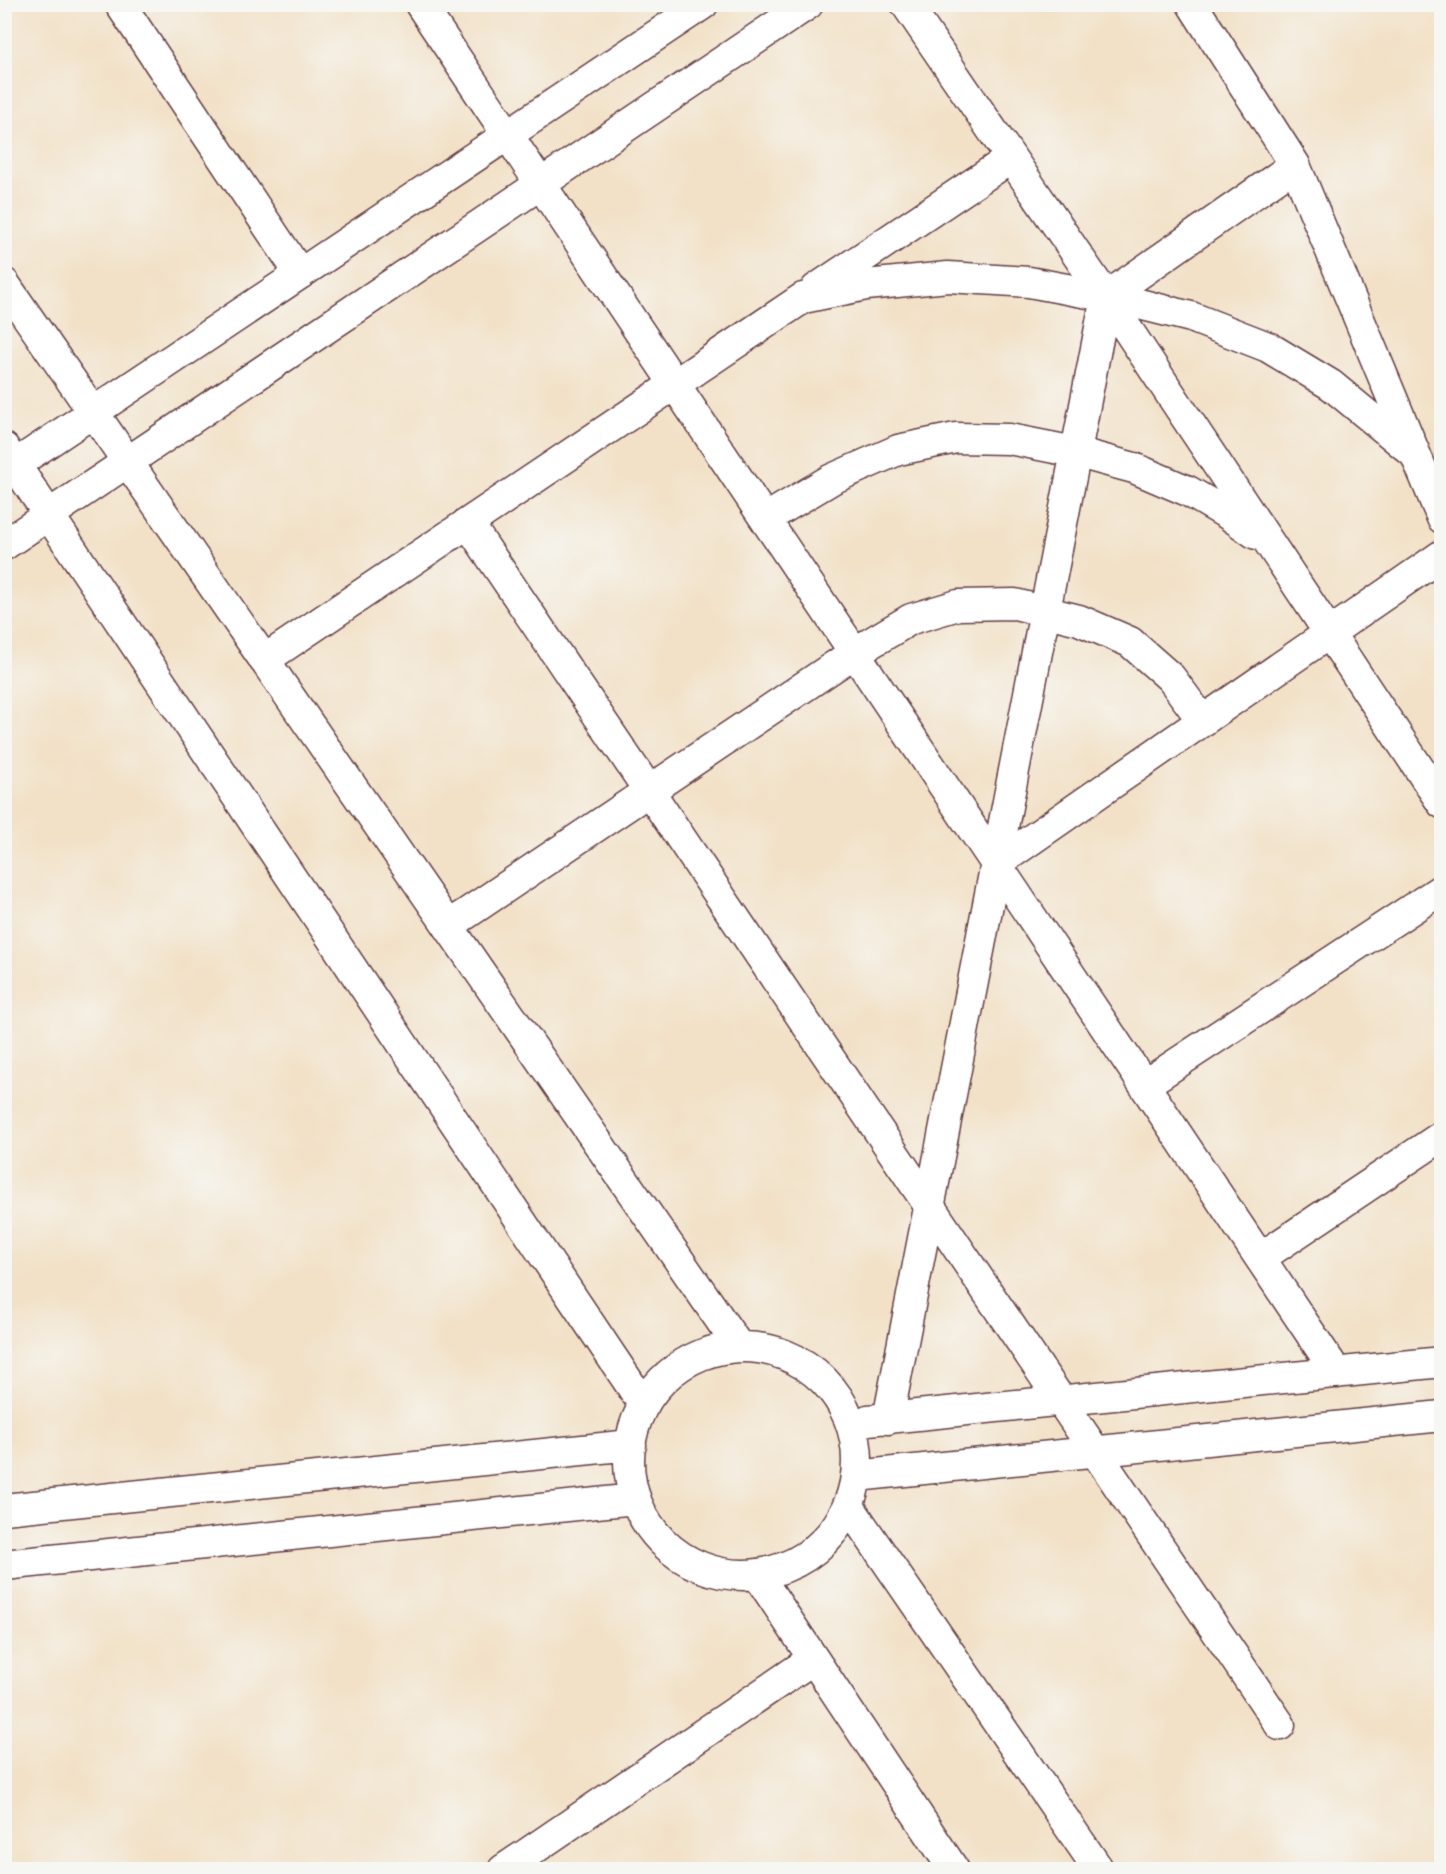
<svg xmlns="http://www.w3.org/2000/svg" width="1446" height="1874" viewBox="0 0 1446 1874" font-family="'IM FELL English',serif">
	<rect width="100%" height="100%" fill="#f6f6f2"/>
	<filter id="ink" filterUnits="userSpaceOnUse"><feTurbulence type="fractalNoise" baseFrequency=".0167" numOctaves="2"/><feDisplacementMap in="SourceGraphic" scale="12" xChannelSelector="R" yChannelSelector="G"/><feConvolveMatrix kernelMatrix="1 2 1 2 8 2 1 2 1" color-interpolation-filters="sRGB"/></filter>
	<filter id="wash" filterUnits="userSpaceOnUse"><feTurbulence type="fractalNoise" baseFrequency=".008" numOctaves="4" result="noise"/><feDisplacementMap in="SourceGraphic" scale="24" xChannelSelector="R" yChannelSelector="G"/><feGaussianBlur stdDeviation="1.35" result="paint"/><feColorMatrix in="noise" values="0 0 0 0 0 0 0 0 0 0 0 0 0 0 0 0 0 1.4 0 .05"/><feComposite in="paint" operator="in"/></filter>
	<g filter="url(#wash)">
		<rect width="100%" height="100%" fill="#f2e1c7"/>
	</g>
	<g filter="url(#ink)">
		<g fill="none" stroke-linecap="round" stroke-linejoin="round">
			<!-- street casing -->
			<g stroke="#633c42" stroke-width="33">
				<path id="street" d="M120 4 300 274
					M420 4 1337 1373
					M906 4 1106 297 1442 803
					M1192 4 1295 165 1442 518
					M4 283 739 1347
					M816 289 1011 158
					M4 448 644 1405
					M4 472 703 4
					M765 519 832 479 898 450 956 438 1009 439 1075 452 1134 468 1188 491 1229 515 1256 534
					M468 523 1280 1725
					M4 545 808 4
					M264 660 803 298 866 285 948 277 1029 282 1115 298 1191 317 1268 347 1331 385 1415 454
					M996 864 1442 555
					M448 926 854 653 911 619 958 605 1015 604 1079 620 1130 642 1171 678 1203 721
					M1144 1085 1442 889
					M1260 1258 1442 1136
					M629 1461a114 114 0 1 1 228 0a114 114 0 1 1-228 0Z
					M888 1419 1106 297 1295 165
					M868 1420 1442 1362
					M856 1476 1442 1416
					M848 1505 1099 1870
					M4 1509 631 1445
					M4 1565 635 1499
					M757 1574 954 1870
					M503 1870 813 1659"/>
			</g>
			<!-- street -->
			<use href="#street" stroke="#fff" stroke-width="30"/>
		</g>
	</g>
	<!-- margin -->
	<rect width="1446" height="1874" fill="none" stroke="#f6f6f2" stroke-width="24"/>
</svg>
